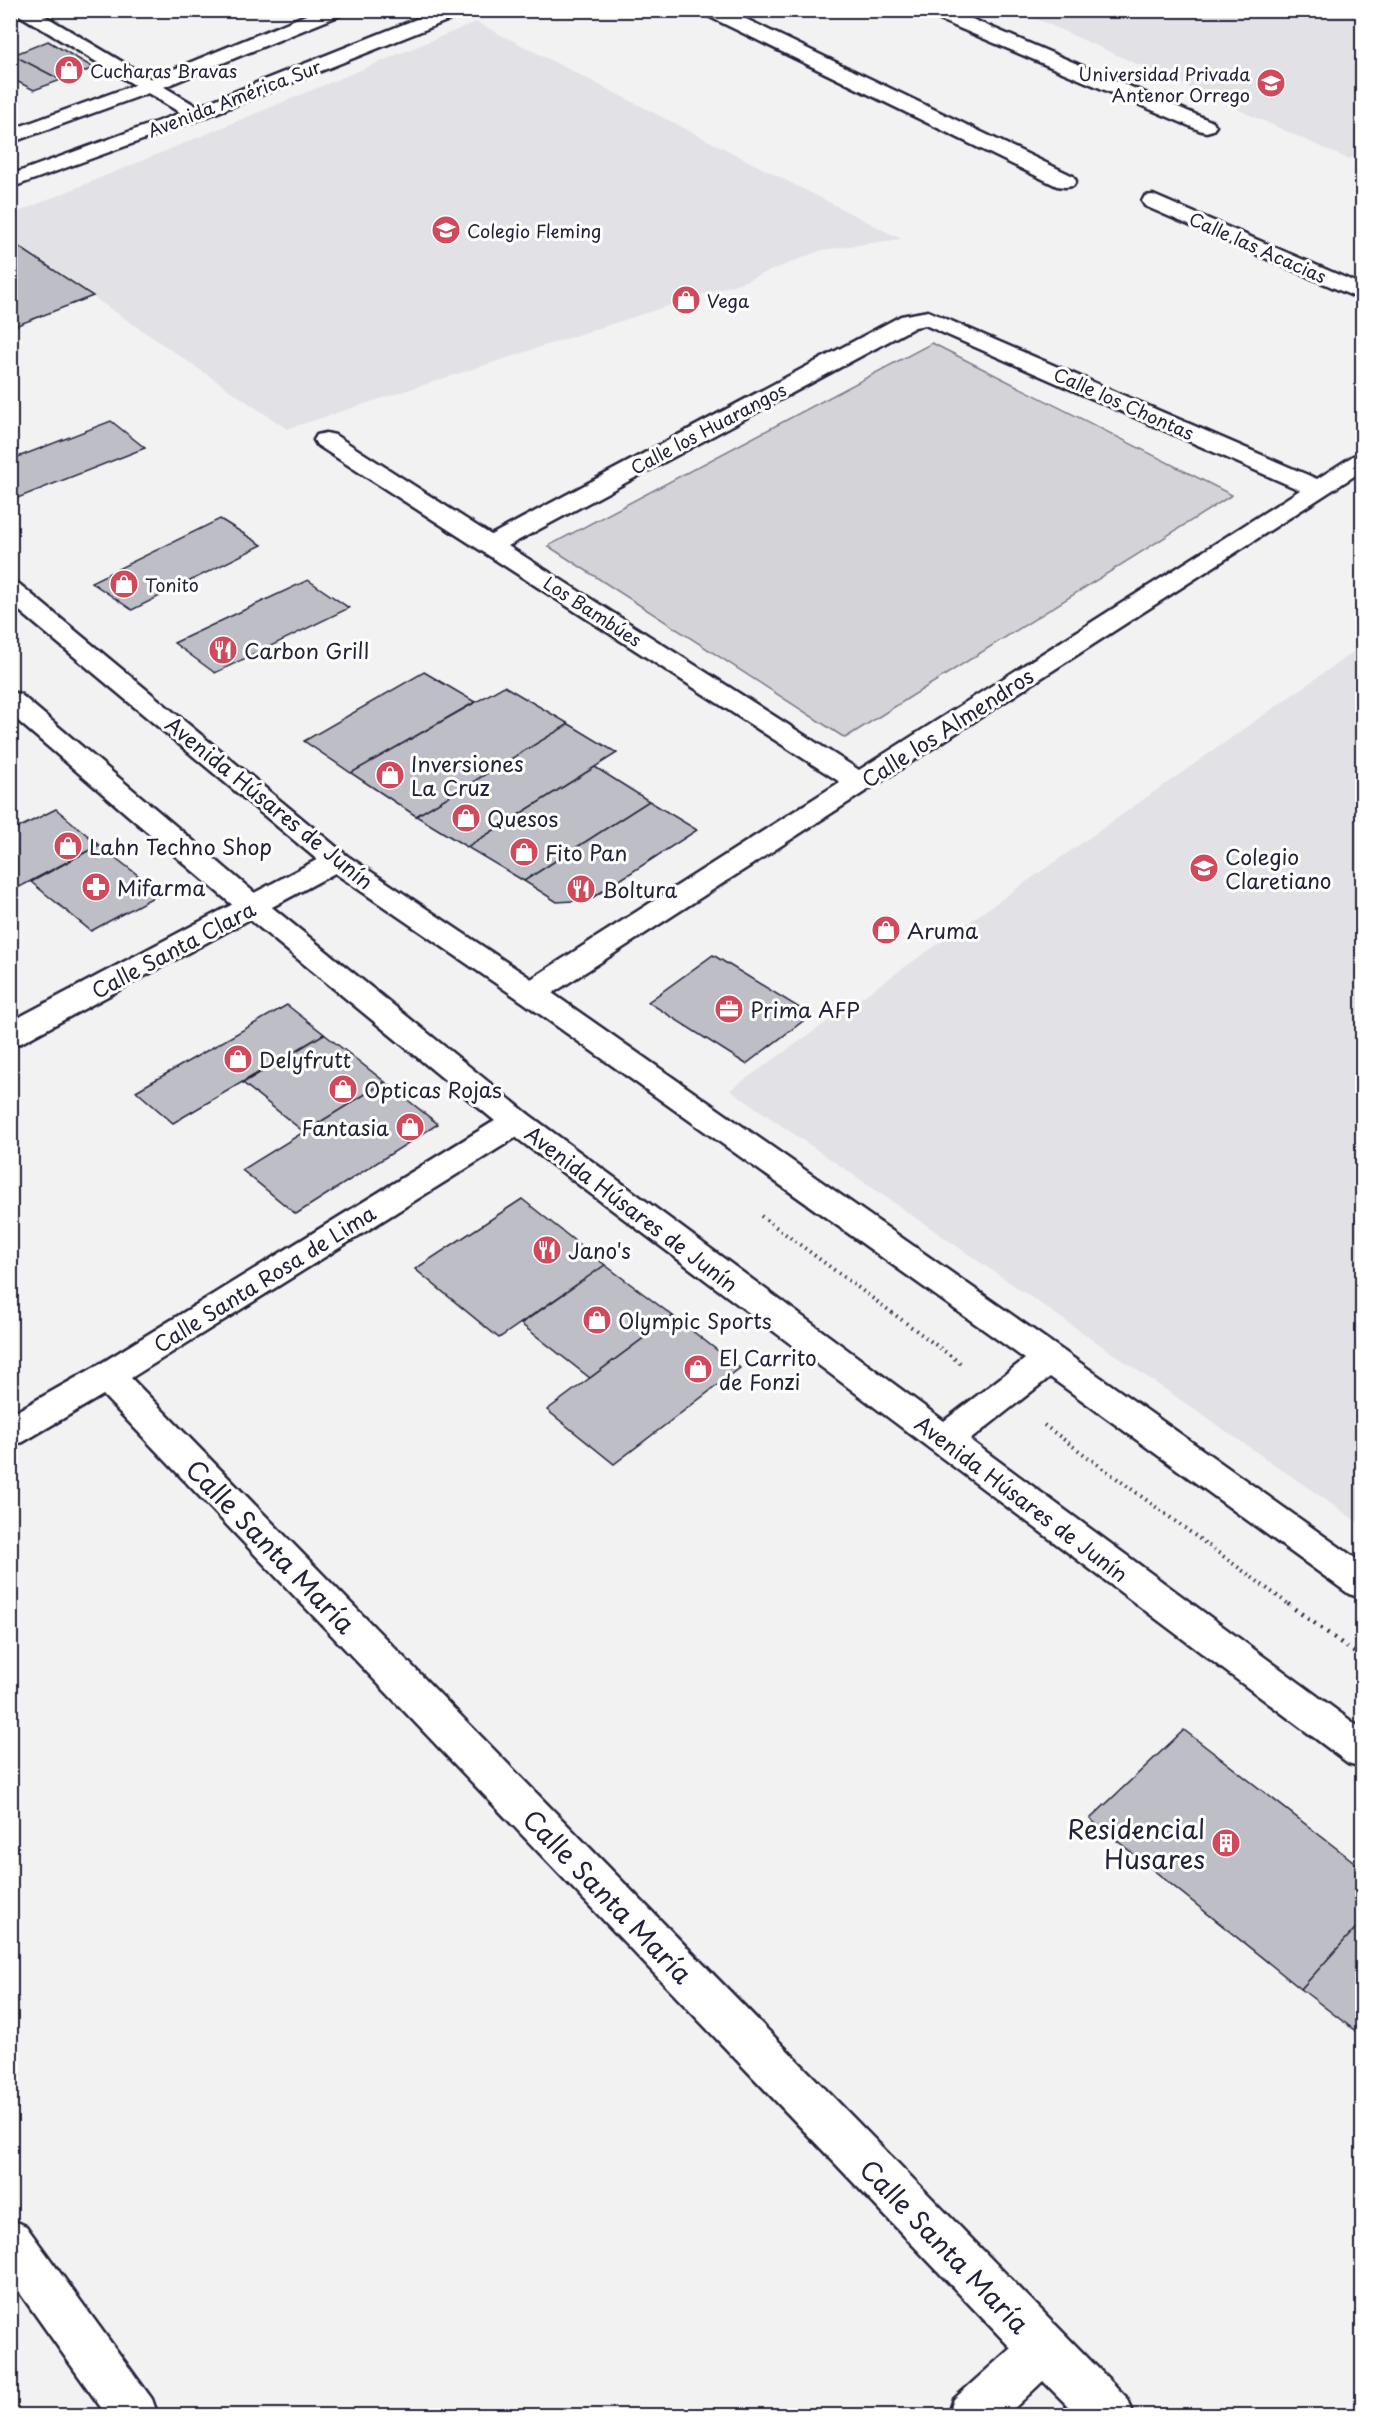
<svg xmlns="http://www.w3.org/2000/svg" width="1373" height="2426" viewBox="0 0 1373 2426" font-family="'Playpen Sans',sans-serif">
	<rect width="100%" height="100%" fill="#f2f2f3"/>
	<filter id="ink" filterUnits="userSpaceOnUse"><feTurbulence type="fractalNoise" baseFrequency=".0167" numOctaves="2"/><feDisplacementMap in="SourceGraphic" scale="12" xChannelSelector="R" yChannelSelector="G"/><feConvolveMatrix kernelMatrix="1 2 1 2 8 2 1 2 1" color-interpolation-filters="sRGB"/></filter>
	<g filter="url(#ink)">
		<!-- built -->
		<path fill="#e2e2e6" d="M1019 11H1362V155L1348 159Z
			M476 22 901 239 822 250 745 281 287 429 11 241V215Z
			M1362 646V1525L730 1090Z"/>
		<!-- green -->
		<path fill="#d3d3d8" stroke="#7a7a8a" stroke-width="1.5" d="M932 343 1232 495 845 738 548 546Z"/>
		<!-- building -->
		<path fill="#bebec6" stroke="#22223b" stroke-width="1.5" d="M48 41 94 68 61 80 13 55Z
			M13 55 61 80 34 90 10 78V56Z
			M10 241 93 296 10 328Z
			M111 421 145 448 10 501V460Z
			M220 519 262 545 132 610 91 582Z
			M308 580 349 608 215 673 174 643Z
			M424 672 475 702 351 773 304 741Z
			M504 686 569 724 416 816 351 773Z
			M569 724 617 753 467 847 416 816Z
			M595 767 649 801 524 881 467 847Z
			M649 801 697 830 589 900 557 902 524 881Z
			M56 809 99 845 10 892V832Z
			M99 845 161 893 91 931 31 882Z
			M713 955 811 1015 746 1064 648 1002Z
			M287 1005 324 1034 173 1123 136 1091Z
			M324 1034 385 1082 304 1132 243 1083Z
			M385 1082 438 1124 296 1214 242 1170Z
			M522 1199 605 1265 499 1338 415 1269Z
			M605 1265 673 1316 590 1378 521 1324Z
			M673 1316 740 1368 614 1464 547 1410Z
			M1184 1730 1362 1868V1921L1301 1989 1090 1819Z
			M1362 1921V2036L1301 1989Z"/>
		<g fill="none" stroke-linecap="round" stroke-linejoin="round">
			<!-- lane casing -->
			<g stroke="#22223b" stroke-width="5">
				<path id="lane" d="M702 10H727L1073 176 1076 181 1073 186 1065 187 1057 186 704 14Z
					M924 10H951L1213 122 1216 126 1213 130 1206 132 1199 130 926 14Z"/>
			</g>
			<!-- street casing -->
			<g stroke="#22223b" stroke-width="5">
				<path id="street" d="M11 10H35L203 110 206 114 203 118 196 120 189 118Z
					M1153 195 1362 285V300L1145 206 1142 201 1145 196Z
					M928 311 1317 479 1353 456 1362 454V471L542 1000 531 1003 520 1000 516 993 520 986 840 782 317 445 314 440 317 435 326 433 335 435 491 535 901 316ZM925 325 1300 490 859 770 508 546 915 327Z
					M336 852 346 855 350 861 346 867 21 1043 10 1046V1022L326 855Z
					M517 1111 528 1114 533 1122 528 1130 131 1378 1128 2399 1134 2416H1078L1043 2381 1006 2416H948L954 2399 1011 2348 103 1395 23 1442 10 1446V1415L95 1367 506 1114Z
					M10 2219 26 2226 152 2399 158 2416H107L10 2279Z"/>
			</g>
			<!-- secondary casing -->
			<g stroke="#22223b" stroke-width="5">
				<path id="secondary" d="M10 581 19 584 346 855 542 986 1062 1350 1362 1563V1598L1349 1594 1050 1377 970 1440 1362 1729V1767L1348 1763 506 1130 243 914 10 714V692L20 694 263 900 528 1114 944 1421 1025 1359 520 1000 326 867 10 603Z"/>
			</g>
			<!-- primary casing -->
			<g stroke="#22223b" stroke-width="5">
				<path id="primary" d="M318 10H345L343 14 154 91 10 143V130L140 83Z
					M439 10H466L464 14 203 118 10 188V175L189 110Z"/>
			</g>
			<!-- path-far1 -->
			<path stroke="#22223b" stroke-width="4" stroke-dasharray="1.5 4.5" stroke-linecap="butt" d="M761 1216 963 1365
				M1044 1425 1291 1606"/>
			<!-- path -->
			<path stroke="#22223b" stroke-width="4.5" stroke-dasharray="2 6" stroke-linecap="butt" d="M1288 1604 1362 1658"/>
			<!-- lane -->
			<use href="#lane" fill="#fff" fill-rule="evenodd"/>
			<!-- street -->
			<use href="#street" fill="#fff" fill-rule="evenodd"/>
			<!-- secondary -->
			<use href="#secondary" fill="#fff" fill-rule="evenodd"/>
			<!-- primary -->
			<use href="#primary" fill="#fff" fill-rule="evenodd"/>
		</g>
	</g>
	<!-- icons -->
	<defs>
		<g id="shop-disc" transform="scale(1.5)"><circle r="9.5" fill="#d1495b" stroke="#fff"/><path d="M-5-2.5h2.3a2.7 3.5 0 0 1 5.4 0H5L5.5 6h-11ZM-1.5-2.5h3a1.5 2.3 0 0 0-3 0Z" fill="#fff"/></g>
		<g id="university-disc" transform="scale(1.5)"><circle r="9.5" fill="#d1495b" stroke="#fff"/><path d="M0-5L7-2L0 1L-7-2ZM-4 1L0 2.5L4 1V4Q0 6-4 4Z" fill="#fff"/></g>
		<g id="school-disc" transform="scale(1.5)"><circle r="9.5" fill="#d1495b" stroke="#fff"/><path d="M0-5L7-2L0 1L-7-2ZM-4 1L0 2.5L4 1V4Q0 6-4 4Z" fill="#fff"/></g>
		<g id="restaurant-disc" transform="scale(1.5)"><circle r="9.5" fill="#d1495b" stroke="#fff"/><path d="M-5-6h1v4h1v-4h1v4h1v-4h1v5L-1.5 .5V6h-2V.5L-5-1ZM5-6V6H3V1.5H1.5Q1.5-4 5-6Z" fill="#fff"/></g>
		<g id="pharmacy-disc" transform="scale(1.5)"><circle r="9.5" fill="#d1495b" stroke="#fff"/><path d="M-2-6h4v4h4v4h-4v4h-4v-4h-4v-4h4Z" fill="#fff"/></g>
		<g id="office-disc" transform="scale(1.5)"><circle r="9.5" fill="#d1495b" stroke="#fff"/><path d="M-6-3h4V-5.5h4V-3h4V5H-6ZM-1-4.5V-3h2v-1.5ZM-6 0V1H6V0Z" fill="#fff"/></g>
		<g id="building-disc" transform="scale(1.5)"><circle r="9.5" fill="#d1495b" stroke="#fff"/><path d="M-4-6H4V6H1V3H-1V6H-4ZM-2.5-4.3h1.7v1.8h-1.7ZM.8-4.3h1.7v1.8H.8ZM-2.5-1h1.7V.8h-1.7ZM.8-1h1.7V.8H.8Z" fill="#fff"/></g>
	</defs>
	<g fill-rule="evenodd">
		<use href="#shop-disc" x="69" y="70"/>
		<use href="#university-disc" x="1271" y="83"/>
		<use href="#school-disc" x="446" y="230"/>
		<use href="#shop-disc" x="686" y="300"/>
		<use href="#shop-disc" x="124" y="584"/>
		<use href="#restaurant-disc" x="223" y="650"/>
		<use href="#shop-disc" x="390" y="775"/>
		<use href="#shop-disc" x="466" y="818"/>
		<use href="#shop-disc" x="68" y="846"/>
		<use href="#shop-disc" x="524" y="852"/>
		<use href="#school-disc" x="1204" y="868"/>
		<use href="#pharmacy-disc" x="96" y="887"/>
		<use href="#restaurant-disc" x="581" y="889"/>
		<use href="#shop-disc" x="886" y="930"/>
		<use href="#office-disc" x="729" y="1009"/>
		<use href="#shop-disc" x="238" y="1059"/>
		<use href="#shop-disc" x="343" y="1089"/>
		<use href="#shop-disc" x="410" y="1127"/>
		<use href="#restaurant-disc" x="547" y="1250"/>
		<use href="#shop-disc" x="597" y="1320"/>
		<use href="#shop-disc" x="698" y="1369"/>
		<use href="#building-disc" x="1226" y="1843"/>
	</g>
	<g text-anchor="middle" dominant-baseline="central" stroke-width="6" stroke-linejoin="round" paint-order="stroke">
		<!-- far-poi labels -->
		<g font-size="18" fill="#22223b" stroke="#fff" text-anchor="start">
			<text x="90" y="70">Cucharas Bravas</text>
			<text x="1250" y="73" text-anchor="end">Universidad Privada<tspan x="1250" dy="21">Antenor Orrego</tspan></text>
			<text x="467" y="230">Colegio Fleming</text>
			<text x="707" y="300">Vega</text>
			<text x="145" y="584">Tonito</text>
		</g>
		<!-- far-street labels -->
		<g font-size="18" fill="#22223b" stroke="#fff">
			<text transform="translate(234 98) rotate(-21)">Avenida América Sur</text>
			<text transform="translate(1258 247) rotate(24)">Calle las Acacias</text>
			<text transform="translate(1124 403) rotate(24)">Calle los Chontas</text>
			<text transform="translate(708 428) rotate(-28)">Calle los Huarangos</text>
			<text transform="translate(593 611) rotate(33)">Los Bambúes</text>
		</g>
		<!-- poi labels -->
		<g font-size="21" fill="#22223b" stroke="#fff" text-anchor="start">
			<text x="244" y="650">Carbon Grill</text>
			<text x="411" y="763">Inversiones<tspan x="411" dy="24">La Cruz</tspan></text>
			<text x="487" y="818">Quesos</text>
			<text x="89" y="846">Lahn Techno Shop</text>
			<text x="545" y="852">Fito Pan</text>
			<text x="1225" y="856">Colegio<tspan x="1225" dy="24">Claretiano</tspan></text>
			<text x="117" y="887">Mifarma</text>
			<text x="602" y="889">Boltura</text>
			<text x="907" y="930">Aruma</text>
			<text x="750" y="1009">Prima AFP</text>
			<text x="259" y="1059">Delyfrutt</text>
			<text x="364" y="1089">Opticas Rojas</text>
			<text x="389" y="1127" text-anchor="end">Fantasia</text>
			<text x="568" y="1250">Jano's</text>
			<text x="618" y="1320">Olympic Sports</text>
			<text x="719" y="1357">El Carrito<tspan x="719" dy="24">de Fonzi</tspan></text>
		</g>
		<!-- street labels -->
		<g font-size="21" fill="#22223b" stroke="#fff">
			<text transform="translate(947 727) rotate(-33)">Calle los Almendros</text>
			<text transform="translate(270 802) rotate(39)">Avenida Húsares de Junín</text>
			<text transform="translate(173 949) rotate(-28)">Calle Santa Clara</text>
			<text transform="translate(632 1208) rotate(37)">Avenida Húsares de Junín</text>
			<text transform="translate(264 1278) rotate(-32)">Calle Santa Rosa de Lima</text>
			<text transform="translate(1022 1498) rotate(37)">Avenida Húsares de Junín</text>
		</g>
		<!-- near-street labels -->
		<g font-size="26" fill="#22223b" stroke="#fff">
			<text transform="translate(271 1546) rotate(46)">Calle Santa María</text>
			<text transform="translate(608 1896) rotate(46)">Calle Santa María</text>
			<text transform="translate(945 2246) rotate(46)">Calle Santa María</text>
		</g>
		<!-- near-poi labels -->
		<g font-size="26" fill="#22223b" stroke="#fff" text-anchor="end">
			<text x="1205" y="1828">Residencial<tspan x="1205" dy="30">Husares</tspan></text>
		</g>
	</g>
	<!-- margin -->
	<rect width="1373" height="2426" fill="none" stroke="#fff" stroke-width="36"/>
	<rect x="18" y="18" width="1337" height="2390" fill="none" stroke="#22223b" stroke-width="2" filter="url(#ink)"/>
</svg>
